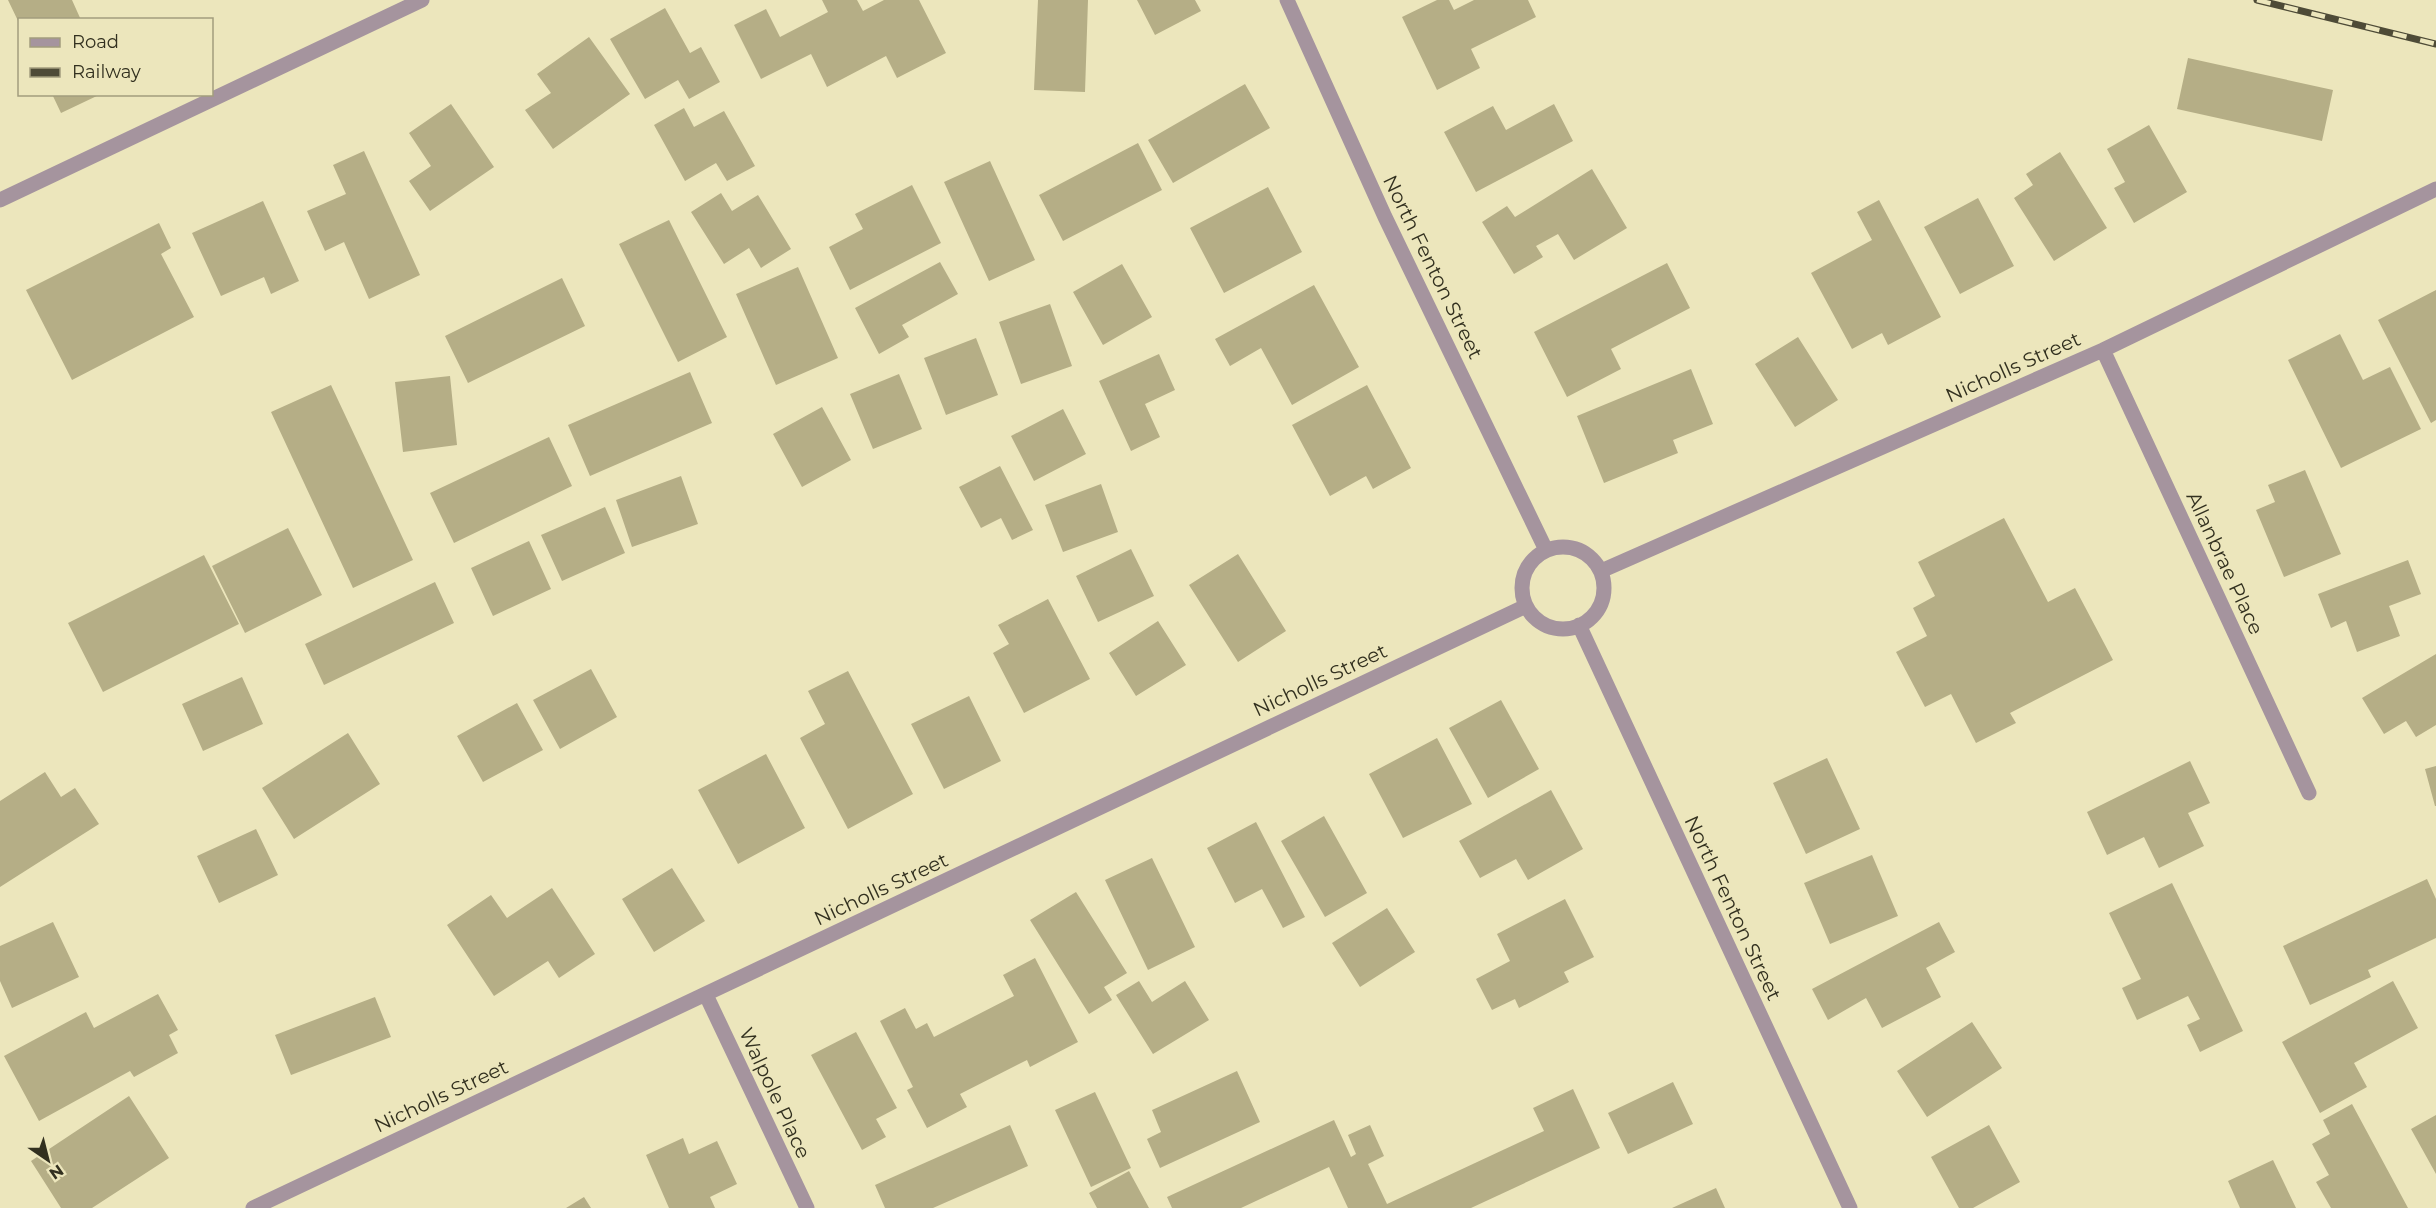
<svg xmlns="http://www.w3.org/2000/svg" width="2436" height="1208" viewBox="0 0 2436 1208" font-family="Montserrat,sans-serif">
	<rect width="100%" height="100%" fill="#ece6bc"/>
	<!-- building -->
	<path fill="#b5ae86" d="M8 0H72L81 20H20V25Z
		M822 0H857L863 11 884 0H919L946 53 897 78 886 56 827 87 811 54 761 79 734 25 766 9 780 37 828 12Z
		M1038 0H1088L1085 92 1034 90Z
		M1137 0H1195L1201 11 1155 35Z
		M1437 0H1449L1454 10 1474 0H1528L1536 17 1471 49 1480 68 1437 90 1402 17Z
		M665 8 690 53 701 47 720 82 689 99 678 80 645 99 610 39Z
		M589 37 630 94 553 149 525 110 551 93 537 74Z
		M2188 58 2333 90 2322 141 2177 109Z
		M1245 84 1270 128 1173 183 1148 140Z
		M52 94H101L61 113Z
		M451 104 494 167 430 211 409 181 431 166 409 133Z
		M1554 104 1573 141 1476 192 1444 132 1493 106 1506 130Z
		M684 108 694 127 724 111 755 166 727 181 716 163 685 181 654 125Z
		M2149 125 2187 192 2134 223 2114 188 2125 182 2107 149Z
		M1138 143 1162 190 1063 241 1039 195Z
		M364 151 420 275 369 299 344 242 325 251 307 211 346 194 333 165Z
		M2060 152 2107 228 2054 261 2014 198 2033 185 2026 174Z
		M990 161 1035 260 989 281 944 182Z
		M1592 169 1627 228 1574 260 1558 234 1536 246 1543 257 1514 274 1482 222 1507 206 1515 217Z
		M912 185 941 243 850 290 829 247 863 229 855 214Z
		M1268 187 1302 252 1224 293 1190 228Z
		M721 193 732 211 758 195 791 249 761 268 749 248 724 264 691 212Z
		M1978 198 2014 266 1960 294 1924 227Z
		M1879 200 1941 317 1888 345 1882 333 1852 349 1811 273 1872 240 1857 212Z
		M263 201 299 281 271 294 264 277 221 296 192 233Z
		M669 220 727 337 678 362 619 244Z
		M159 223 171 248 161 254 194 317 72 380 26 290Z
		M940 262 958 294 902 325 909 337 879 354 855 308Z
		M1667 263 1690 308 1611 349 1621 369 1567 397 1534 332Z
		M1122 264 1152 317 1103 345 1073 292Z
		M798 267 838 358 776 385 736 294Z
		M562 278 585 326 468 383 445 336Z
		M1314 285 1359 367 1292 405 1261 348 1230 366 1215 339Z
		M2436 290V420L2431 423 2378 320Z
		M1050 304 1072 366 1021 384 999 322Z
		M2340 334 2363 380 2390 367 2421 429 2341 468 2288 360Z
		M1798 337 1838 400 1795 427 1755 364Z
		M976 338 998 395 946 415 924 358Z
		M1159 354 1175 390 1145 404 1160 437 1131 451 1099 381Z
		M1691 369 1713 424 1673 440 1678 453 1604 483 1577 416Z
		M690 372 712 423 590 476 568 425Z
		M899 374 922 429 873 449 850 394Z
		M450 376 457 445 403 452 395 382Z
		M331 385 413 560 353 588 271 412Z
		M1367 385 1411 468 1373 489 1366 476 1330 496 1292 425Z
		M822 407 851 460 802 487 773 434Z
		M1063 409 1086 454 1034 481 1011 436Z
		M549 437 572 486 454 543 430 493Z
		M1000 466 1033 530 1012 540 1001 518 981 528 959 487Z
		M2305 470 2341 554 2284 577 2256 510 2275 502 2268 485Z
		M681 476 698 524 632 547 616 500Z
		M1101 484 1118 532 1063 552 1045 505Z
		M605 507 625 553 562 581 541 535Z
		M2004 518 2048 602 2075 588 2113 660 2010 713 2016 723 1976 743 1951 694 1925 707 1896 652 1927 636 1913 608 1935 596 1918 562Z
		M288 528 322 595 245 633 212 566Z
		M529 541 551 589 493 616 471 568Z
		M1131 549 1154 596 1098 622 1076 576Z
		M1238 554 1286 631 1238 662 1189 585Z
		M204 555 239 624 103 692 68 623Z
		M2408 560 2421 594 2389 606 2400 636 2357 652 2346 621 2331 628 2318 594Z
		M435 582 454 623 324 685 305 644Z
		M1048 599 1090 679 1024 713 993 653 1009 644 998 625Z
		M1158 621 1186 665 1136 696 1109 653Z
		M2436 654V725L2416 737 2406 721 2384 734 2362 698Z
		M591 669 617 717 560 749 533 700Z
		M848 671 913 794 848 829 800 738 825 724 808 691Z
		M242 677 263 724 203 751 182 704Z
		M969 696 1001 761 944 789 911 724Z
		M1501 700 1539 769 1488 798 1449 728Z
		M517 703 543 750 483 782 457 736Z
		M348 733 380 784 294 839 262 788Z
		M1437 738 1472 804 1403 838 1369 774Z
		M766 754 805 828 738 864 698 790Z
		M1827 758 1860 829 1806 854 1773 783Z
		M2190 761 2210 803 2188 813 2204 846 2159 868 2144 837 2107 855 2087 812Z
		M2436 766V806H2435L2425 769Z
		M45 772 61 797 75 788 99 824 0 887V801Z
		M1551 790 1583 849 1528 880 1516 859 1480 878 1459 841Z
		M1324 816 1367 893 1325 917 1281 841Z
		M1256 822 1305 917 1283 928 1262 889 1235 903 1207 848Z
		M256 829 278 875 219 903 197 856Z
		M1872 855 1898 916 1830 944 1804 883Z
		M1152 858 1195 947 1148 970 1105 880Z
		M672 868 705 921 654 952 622 899Z
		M2427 879 2436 899V938L2368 970 2371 977 2310 1005 2283 946Z
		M2172 883 2243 1031 2200 1052 2187 1025 2200 1019 2188 996 2137 1020 2122 988 2141 979 2109 913Z
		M552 888 595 954 559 978 548 961 494 996 447 925 491 895 507 918Z
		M1076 892 1127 973 1104 987 1112 1000 1089 1014 1030 920Z
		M1565 899 1594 957 1564 972 1569 982 1519 1008 1515 999 1492 1010 1476 979 1510 961 1497 934Z
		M1387 908 1415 952 1360 987 1332 943Z
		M53 922 79 977 12 1008 0 981V946Z
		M1939 922 1955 952 1926 968 1941 997 1882 1028 1866 998 1828 1020 1812 989Z
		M1035 958 1078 1042 1030 1067 1027 1060 960 1094 967 1107 927 1128 907 1090 913 1087 880 1021 905 1008 916 1029 927 1023 934 1037 1014 996 1003 975Z
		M1139 981 1152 1002 1185 981 1209 1020 1153 1054 1116 995Z
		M2393 981 2418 1028 2354 1063 2367 1087 2320 1113 2282 1042Z
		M158 994 178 1030 169 1035 178 1053 134 1077 130 1071 39 1121 4 1056 86 1012 94 1028Z
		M375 997 391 1037 291 1075 275 1035Z
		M1972 1022 2002 1068 1927 1117 1897 1071Z
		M856 1032 897 1108 876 1119 886 1137 862 1150 811 1055Z
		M1237 1071 1260 1122 1160 1168 1147 1139 1161 1132 1152 1110Z
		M1673 1082 1693 1124 1628 1154 1608 1113Z
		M1573 1089 1600 1148 1471 1208H1348L1329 1167 1241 1208H1172L1167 1197 1334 1120 1351 1157 1356 1154 1348 1135 1370 1125 1384 1156 1368 1164 1387 1204 1544 1131 1533 1108Z
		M1095 1092 1131 1168 1091 1187 1055 1110Z
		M129 1096 169 1158 92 1208H61L31 1161Z
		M2352 1104 2408 1208H2331L2316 1182 2329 1175 2312 1144 2330 1134 2323 1120Z
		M2436 1115V1174L2411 1129Z
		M1010 1125 1028 1166 933 1208H885L875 1185Z
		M1989 1125 2020 1182 1973 1208H1959L1931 1157Z
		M683 1138 689 1154 717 1141 737 1184 710 1197 715 1208H669L646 1155Z
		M2273 1160 2296 1208H2240L2228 1181Z
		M1129 1171 1149 1208H1097L1089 1193Z
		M1716 1188 1725 1208H1672Z
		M584 1197 591 1208H566Z"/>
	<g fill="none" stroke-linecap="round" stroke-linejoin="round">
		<!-- minor -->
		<path stroke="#a5949e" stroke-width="15" d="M1287 0 1385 217 1546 550
			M0 200 422 0
			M2103 350 2309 793
			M1522 588a41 41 0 1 1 82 0a41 41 0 1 1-82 0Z
			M1601 571 2103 350 2436 189
			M1579 625 1850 1208
			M706 995 807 1208
			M253 1208 1526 606"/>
		<!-- rail casing -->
		<g stroke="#4e4b37" stroke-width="7">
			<path id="rail" d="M2257 0 2436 44"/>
		</g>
		<!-- rail -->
		<use href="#rail" stroke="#ece6bc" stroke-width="4.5" stroke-dasharray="14" stroke-linecap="butt"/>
	</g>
	<g text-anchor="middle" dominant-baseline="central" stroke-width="4.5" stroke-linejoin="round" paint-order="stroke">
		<!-- street labels -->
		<g font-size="20" fill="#32301f" stroke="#ece6bc">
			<text transform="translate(1433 267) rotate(64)">North Fenton Street</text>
			<text transform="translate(2013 367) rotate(-24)">Nicholls Street</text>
			<text transform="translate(2225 563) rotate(65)">Allanbrae Place</text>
			<text transform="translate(1320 680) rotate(-25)">Nicholls Street</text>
			<text transform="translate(881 889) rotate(-25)">Nicholls Street</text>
			<text transform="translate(1733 908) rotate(65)">North Fenton Street</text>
			<text transform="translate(775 1093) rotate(65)">Walpole Place</text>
			<text transform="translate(441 1096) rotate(-25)">Nicholls Street</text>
		</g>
	</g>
	<!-- legend -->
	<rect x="18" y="18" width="195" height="78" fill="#ece6bc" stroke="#a29d7d" stroke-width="1.5"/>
	<rect x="30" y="38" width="30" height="9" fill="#a5949e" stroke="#a29d7d" stroke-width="1.5"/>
	<text x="72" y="48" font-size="18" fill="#32301f">Road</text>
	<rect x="30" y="68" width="30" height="9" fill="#4e4b37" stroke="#a29d7d" stroke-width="1.5"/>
	<text x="72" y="78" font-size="18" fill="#32301f">Railway</text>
	<!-- north arrow -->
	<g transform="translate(48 1160) rotate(145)" stroke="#ece6bc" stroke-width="4.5" paint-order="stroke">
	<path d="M0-4.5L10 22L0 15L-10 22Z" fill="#32301f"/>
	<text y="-9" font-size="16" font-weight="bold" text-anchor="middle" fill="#32301f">N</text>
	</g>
</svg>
